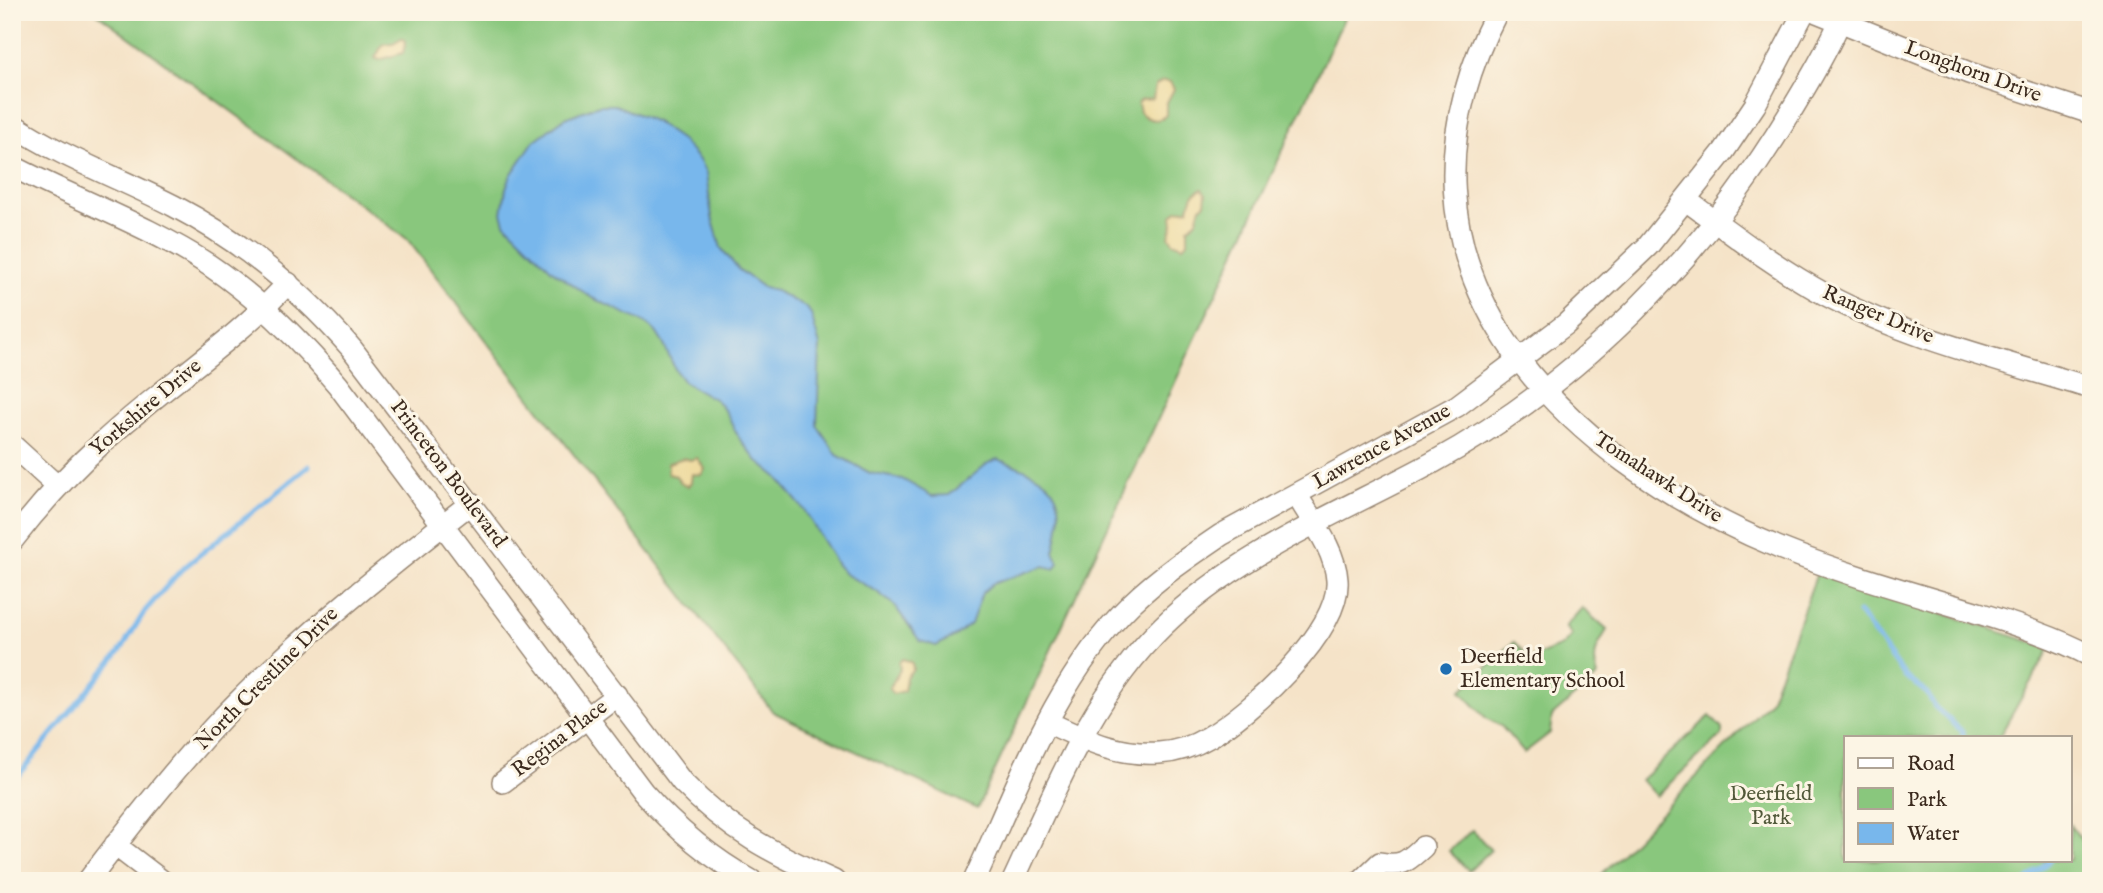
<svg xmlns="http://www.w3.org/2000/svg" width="2103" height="893" viewBox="0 0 2103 893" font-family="'IM FELL English',serif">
	<rect width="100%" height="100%" fill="#fcf5e5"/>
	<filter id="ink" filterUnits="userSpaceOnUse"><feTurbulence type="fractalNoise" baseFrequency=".0143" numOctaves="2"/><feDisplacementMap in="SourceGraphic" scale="14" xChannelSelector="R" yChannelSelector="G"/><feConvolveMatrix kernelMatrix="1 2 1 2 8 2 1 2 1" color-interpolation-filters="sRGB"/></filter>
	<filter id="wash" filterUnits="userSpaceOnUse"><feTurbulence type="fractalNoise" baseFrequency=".00686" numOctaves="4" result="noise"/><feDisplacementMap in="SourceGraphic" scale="28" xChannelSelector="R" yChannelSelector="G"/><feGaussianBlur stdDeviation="1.57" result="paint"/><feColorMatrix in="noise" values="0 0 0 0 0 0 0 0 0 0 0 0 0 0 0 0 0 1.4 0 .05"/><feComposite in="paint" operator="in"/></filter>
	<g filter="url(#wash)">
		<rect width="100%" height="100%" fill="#f5e3c8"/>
		<!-- green -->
		<path fill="#89c77d" stroke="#62784e" stroke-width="2" d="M95 12H1347L977 809 773 712 407 239Z
			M1817 573 2050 648 1999 737H1846V860H2070V825L2091 851V881H1595L1770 701Z
			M1582 608 1607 630C1597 646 1591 657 1598 676L1552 716 1550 733 1524 753 1502 727 1486 718 1461 691 1514 642 1530 659 1562 646 1572 635 1565 627Z
			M1710 716 1722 729V735L1656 796 1641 780Z
			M1472 830 1491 850 1469 871 1449 851Z"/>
		<!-- sand -->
		<path fill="#eeda9e" stroke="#94825e" stroke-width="2" d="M402 38 406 41 403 53 379 60 375 58 383 44 393 43Z
			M1163 81 1170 82 1174 89 1166 104V115C1158 123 1147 120 1140 112L1138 103 1142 100 1153 99 1155 86Z
			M1199 190 1202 189 1206 194 1205 203 1201 207 1197 220 1188 228V242L1183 246 1173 242 1169 236 1173 224 1172 215 1177 210 1188 209 1193 195Z
			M683 458 690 460 697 458 705 469 701 475 692 474 691 482 688 486 682 484 676 476 668 474V463Z
			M903 659 912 663 913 669 906 677 904 691 893 694 889 689 900 670 899 662Z"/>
		<!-- water -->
		<path fill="#78b7ec" stroke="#5a7085" stroke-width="2" d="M599 105H615L654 121 680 139 699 160 706 173 712 217 721 248 738 269 764 288 776 291 807 308 811 314 820 346 817 425 837 455 870 473 902 479 932 496 949 495 988 463 997 459C1054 478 1070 491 1054 552L1059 563 1055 569 1044 566 992 584 982 593 971 624 954 637 936 646 920 641 894 605 876 591 845 574 837 565 805 511 777 477 757 461 739 438 726 412 716 400 684 382 676 371 663 343 656 332 646 323 592 298 552 270 505 223 502 213 506 188 511 175 534 141 565 118Z"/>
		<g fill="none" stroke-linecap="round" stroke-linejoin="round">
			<!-- stream -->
			<path stroke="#78b7ec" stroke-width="5" d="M1859 613 1905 676 1927 693 1935 707 1963 732V737
				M12 783 121 650 145 611 181 570 309 466
				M2026 881 2050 860"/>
		</g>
	</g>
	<g filter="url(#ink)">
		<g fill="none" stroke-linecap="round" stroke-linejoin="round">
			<!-- minor casing -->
			<g stroke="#988673" stroke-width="24">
				<path id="minor" d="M1497 12C1365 265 1558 457 1782 549 1844 574 1909 592 1972 611 2013 624 2053 636 2091 656
					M1817 12 1969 73 2091 113
					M12 124C63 158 120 178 174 206 243 242 301 290 352 349L682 782C729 831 772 853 834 881
					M12 166C77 200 148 225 209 265 258 298 300 340 338 385L643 792C675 828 710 858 752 881
					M1686 200C1732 234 1778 269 1828 296 1910 339 2003 361 2091 388
					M12 445 58 487
					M12 541C39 506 69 473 102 443 162 387 233 343 288 283
					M1047 722C1084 739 1117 756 1159 753 1176 752 1194 746 1209 737 1250 714 1341 631 1337 580 1335 549 1312 521 1296 494
					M503 782 617 695
					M115 845 162 881
					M88 881C131 824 175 768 224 716 300 637 385 570 471 503
					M974 881C1018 785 1055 678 1132 603 1159 577 1190 556 1221 535L1457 406 1566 324 1648 246 1724 151 1755 105 1804 12
					M1013 881C1055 791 1091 696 1163 626 1237 553 1342 512 1432 463 1579 383 1702 258 1788 116 1808 83 1829 48 1844 12
					M1361 881 1380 863C1403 867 1407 861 1423 847"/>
			</g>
			<!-- minor -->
			<use href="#minor" stroke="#fff" stroke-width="21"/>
		</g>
	</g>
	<!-- markers -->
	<circle fill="#1f6fb2" stroke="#fcf5e5" stroke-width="2.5" cx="1446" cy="669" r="7"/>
	<g text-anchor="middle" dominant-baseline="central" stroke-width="6" stroke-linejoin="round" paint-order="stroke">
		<!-- street labels -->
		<g font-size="21" fill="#3b2a1e" stroke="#fcf5e5">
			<text transform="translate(1973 72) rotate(20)">Longhorn Drive</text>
			<text transform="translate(1878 315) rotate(23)">Ranger Drive</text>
			<text transform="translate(146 408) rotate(-40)">Yorkshire Drive</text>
			<text transform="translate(1382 447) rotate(-29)">Lawrence Avenue</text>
			<text transform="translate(448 474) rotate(53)">Princeton Boulevard</text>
			<text transform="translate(1658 478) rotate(33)">Tomahawk Drive</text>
			<text transform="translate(267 679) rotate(-45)">North Crestline Drive</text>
			<text transform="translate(560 739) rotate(-37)">Regina Place</text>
		</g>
		<!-- poi labels -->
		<g font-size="21" fill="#3b2a1e" stroke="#fcf5e5" text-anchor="start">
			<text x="1460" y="657">Deerfield<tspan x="1460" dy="24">Elementary School</tspan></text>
		</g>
		<!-- park labels -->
		<g font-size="21" fill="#52593a" stroke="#fcf5e5">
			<text x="1771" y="794">Deerfield<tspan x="1771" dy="24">Park</tspan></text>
		</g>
	</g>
	<!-- margin -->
	<rect width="2103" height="893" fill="none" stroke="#fcf5e5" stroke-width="42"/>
	<!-- legend -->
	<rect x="1844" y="736" width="228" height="126" fill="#fcf5e5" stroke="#afa495" stroke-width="2"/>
	<rect x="1858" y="758" width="35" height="10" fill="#ffffff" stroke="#afa495" stroke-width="2"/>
	<text x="1907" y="770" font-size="21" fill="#3b2a1e">Road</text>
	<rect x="1858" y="788" width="35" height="21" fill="#89c77d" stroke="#afa495" stroke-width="2"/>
	<text x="1907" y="806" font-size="21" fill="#3b2a1e">Park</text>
	<rect x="1858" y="823" width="35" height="21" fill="#78b7ec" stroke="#afa495" stroke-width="2"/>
	<text x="1907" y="840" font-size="21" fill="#3b2a1e">Water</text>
</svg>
